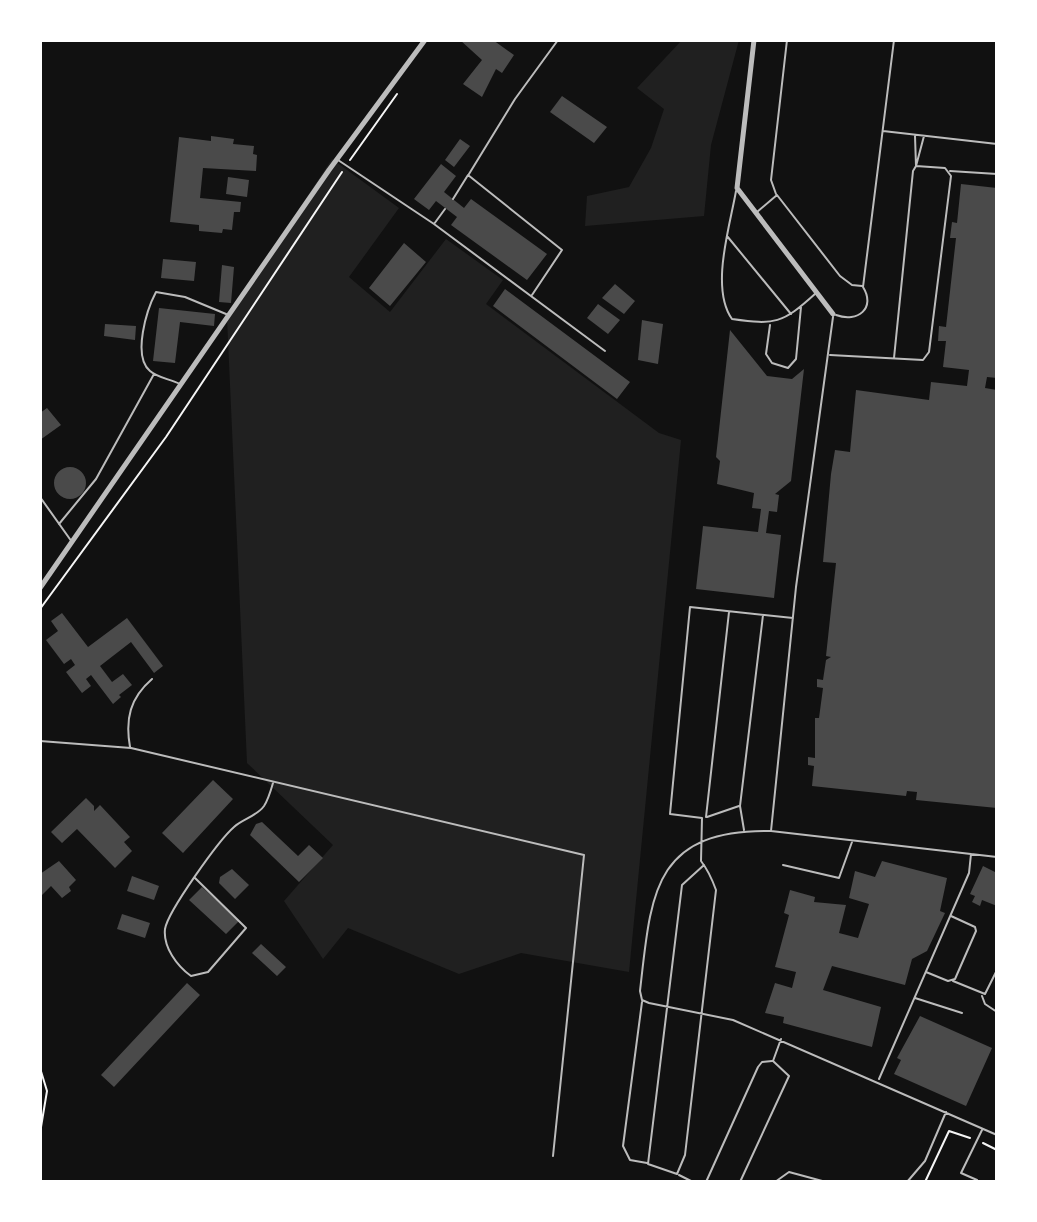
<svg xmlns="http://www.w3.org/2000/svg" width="1037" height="1222" viewBox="0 0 1037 1222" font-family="Merriweather,serif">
	<rect width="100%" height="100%" fill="#111"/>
	<!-- green -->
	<path fill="#202020" d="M682 40H739L711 145 704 216 585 226 587 196 629 187 651 148 664 109 637 88Z
		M332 159 399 208 349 277 390 312 446 239 503 280 486 304 659 433 681 440 629 972 521 953 459 974 348 928 323 959 284 901 333 845 247 763 227 318Z"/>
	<!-- building -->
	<path fill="#4a4a4a" d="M460 40H493L514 55 502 73 496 69 482 97 463 84 482 60Z
		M562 96 607 127 594 143 550 112Z
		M211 136 234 139 233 144 254 146 253 154 257 155 256 171 203 168 200 198 241 202 240 212H234L232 230 223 229 222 233 199 231V225L170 222 179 137 211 141Z
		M460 139 470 146 454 167 445 160Z
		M441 164 456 176 444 192 464 208 471 199 547 254 527 280 451 225 457 217 436 201 429 210 414 199Z
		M228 177 249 180 247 197 226 194Z
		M961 184 997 188V378L987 377 985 388 997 390V808L916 800 917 792 907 791 906 796 812 786 814 766 808 765V757L815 758V718H819L823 688 817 687V679L823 680 826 660 831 657 826 656 836 563 823 562 831 474 835 450 850 452 856 390 929 400 931 382 967 386 969 370 943 367 946 341H938L939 326 946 327 956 238H950L952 222 957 223Z
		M404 243 426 262 390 306 369 288Z
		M163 259 196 262 194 281 161 278Z
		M222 265 234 267 231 303 219 302Z
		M615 284 635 301 624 314 602 298Z
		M505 289 630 382 617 399 493 306Z
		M598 304 620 320 608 334 587 318Z
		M159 308 215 314 214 326 180 322 175 363 153 361Z
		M642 320 663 324 658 364 638 360Z
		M105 324 136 326 135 340 104 336Z
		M730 330 767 376 792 379 804 369 791 481 775 494 779 495 777 512 769 511 766 533 781 535 774 598 696 589 703 526 758 532 761 509 752 508 754 493 717 484 720 461 716 457Z
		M47 408 61 425 40 440V413Z
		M54 483a16 16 0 1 1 32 0a16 16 0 1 1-32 0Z
		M62 613 88 647 127 618 163 666 154 673 131 642 100 666 112 682 123 674 132 685 119 695 121 697 113 704 91 675 86 679 91 686 82 693 66 672 75 665 71 659 64 664 46 640 58 631 51 621Z
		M213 780 233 799 183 853 162 833Z
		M86 798 94 806V811L100 805 130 837 124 842 132 851 115 868 77 829 62 843 51 832Z
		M262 822 298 856 309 845 323 858 299 882 250 835 256 824Z
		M59 861 76 880 69 887 71 891 62 898 51 886 40 897V874Z
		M882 861 947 878 940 911 945 913 927 951 912 959 905 985 832 966 823 990 881 1007 872 1047 783 1023 784 1017 765 1013 775 983 792 988 796 972 775 967 789 915 784 913 790 890 815 897 814 902 846 905 839 933 858 938 869 904 849 898 855 871 875 877Z
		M983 866 997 873V906L982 900 980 906 972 902 975 896 970 894Z
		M232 869 249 885 235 899 219 883 220 877Z
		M132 876 159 886 154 900 127 891Z
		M202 887 239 921 226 934 189 900Z
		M122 914 150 923 145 938 117 929Z
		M261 944 286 967 277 976 252 953Z
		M187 983 200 995 114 1087 101 1075Z
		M920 1016 992 1048 966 1106 894 1074 901 1060 897 1058Z"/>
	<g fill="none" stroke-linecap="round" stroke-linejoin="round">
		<!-- path -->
		<path stroke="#f5f5f5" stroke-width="2" d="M350 160 397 94
			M40 609 166 437 342 172
			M40 1068 47 1091 40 1133
			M983 1143 997 1150
			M925 1182 949 1131 970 1138"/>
		<!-- service -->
		<path stroke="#bcbcbc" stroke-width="2" d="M883 131 997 144
			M915 136 916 166 924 136
			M338 160 434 224 605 351
			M950 171 997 174
			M469 174 515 99 558 40
			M736 191C730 226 710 288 732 319 775 325 782 324 816 293
			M776 194 771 180 787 40
			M453 199 468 175 562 250 532 295
			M757 212 777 195 840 276 852 285 862 286
			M434 224 445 209
			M727 236 791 314
			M836 315C858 323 876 308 863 287L894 40
			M770 325 766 354 772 363 788 368 796 359 801 307
			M830 355 923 360 929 352 951 176 945 168 916 166 913 171 894 358
			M180 384C170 379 158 378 150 371 132 356 147 309 156 292L185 297 226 314
			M40 497 72 542
			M59 524 96 479 154 374
			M40 741 131 748 584 855 553 1156
			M130 747C125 719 130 698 152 679
			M706 817 729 612
			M707 817 739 806
			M744 830 740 806 763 615
			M771 831 796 587 833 317
			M997 857 771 831C652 829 651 895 640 991L642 1000 649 1003 733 1020 997 1135
			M704 865 682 885 648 1164 677 1174 685 1155 716 890C712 879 708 870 701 861L702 818 670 814 690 607 793 618
			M783 865 839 878 852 842
			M195 878 246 928 208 972 191 976C177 966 163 947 165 929 168 911 219 840 234 827 243 819 257 816 264 806 268 800 271 790 273 783
			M926 972 948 981 955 979 976 931 975 927 951 916
			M953 981 985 994 997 970
			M982 996 985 1004 997 1012
			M915 998 962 1013
			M642 1002 623 1146 630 1160 647 1163
			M879 1079 969 873 971 854
			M679 1175 693 1182
			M977 1180 961 1173 982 1130
			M706 1182 758 1067 762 1062 772 1061
			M740 1182 789 1076 773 1061 781 1039
			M775 1182 789 1172 826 1182
			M907 1182 925 1161 946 1112"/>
		<!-- minor -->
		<path stroke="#bcbcbc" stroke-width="5" d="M754 40 737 188 833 314
			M40 588 329 170 425 40"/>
	</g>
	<!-- border -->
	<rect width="1037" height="1222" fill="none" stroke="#ffffff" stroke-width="84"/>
</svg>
